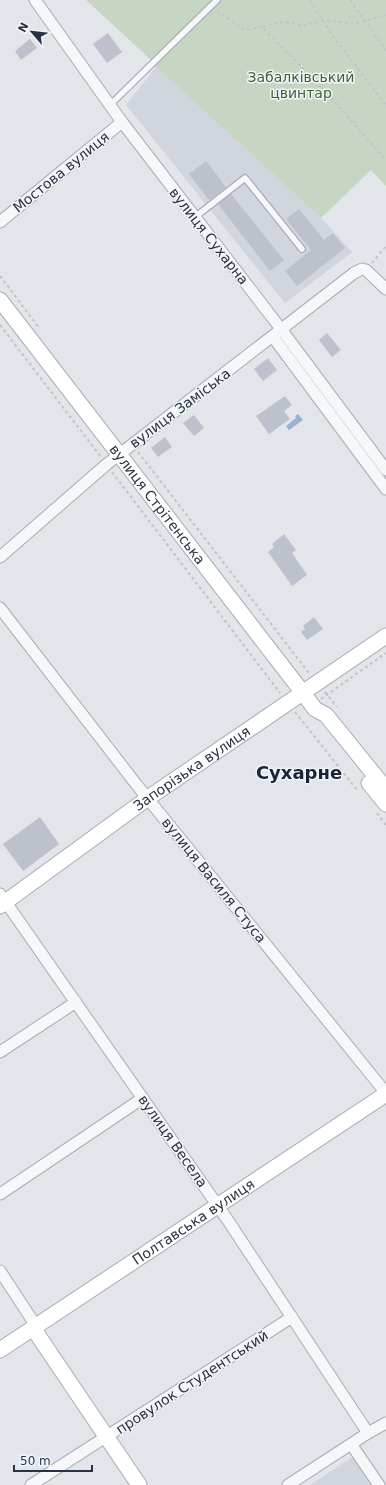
<svg xmlns="http://www.w3.org/2000/svg" width="386" height="1485" viewBox="0 0 386 1485" font-family="'DejaVu Sans',sans-serif">
	<rect width="100%" height="100%" fill="#e2e6eb"/>
	<!-- built -->
	<path fill="#d0d5de" d="M156 67 321 218 352 252 285 303 126 105Z
		M354 1456 374 1485H310Z"/>
	<!-- green -->
	<path fill="#c7d6c3" d="M86 0H386V186L371 170 321 218 156 67 150 59Z"/>
	<!-- water -->
	<path fill="#9bb2ce" d="M298 414 303 420 289 430 286 426 296 418 295 416Z"/>
	<!-- building -->
	<path fill="#bcc1cc" d="M108 33 122 52 107 63 93 44Z
		M30 39 37 48 21 60 15 51Z
		M206 161 226 187 209 200 189 174Z
		M231 194 284 260 270 271 218 204Z
		M299 209 324 240 333 233 345 248 297 286 285 271 311 250 286 219Z
		M327 333 341 350 332 357 319 340Z
		M268 358 277 370 263 381 254 369Z
		M285 396 292 405 284 411 290 419 269 434 256 416Z
		M194 415 204 428 194 436 183 423Z
		M165 437 172 447 158 457 151 448Z
		M284 534 296 550 292 553 307 575 292 586 268 552 274 547 272 544Z
		M314 617 323 629 307 640 301 632 305 629 303 626Z
		M40 817 59 844 23 871 3 844Z"/>
	<g fill="none" stroke-linecap="round" stroke-linejoin="round">
		<!-- lane casing -->
		<g stroke="#a7acb6" stroke-width="8">
			<path id="lane" d="M110 105 217 0
				M195 217 245 178 302 249"/>
		</g>
		<!-- street casing -->
		<g stroke="#a7acb6" stroke-width="13">
			<path id="street" d="M35 0 122 122 281 329 386 470
				M0 222 122 122
				M273 337 386 489
				M0 557 107 464 354 273 362 269 366 270 386 289
				M0 608 136 784 386 1093
				M0 894 227 1219 368 1433
				M0 1052 76 1002
				M0 1194 143 1098
				M0 1271 36 1326
				M351 1444 379 1485
				M31 1485 292 1317
				M288 1485 368 1433 386 1423"/>
		</g>
		<!-- secondary casing -->
		<g stroke="#a7acb6" stroke-width="17">
			<g id="secondary">
				<path id="s1" d="M0 300 303 693 315 709 326 715 386 789"/>
				<path d="M369 783 386 804"/>
				<path id="s2" d="M0 906 148 798 386 636"/>
				<path d="M33 1328 139 1485"/>
				<path id="s3" d="M0 1350 386 1094"/>
			</g>
		</g>
		<!-- path -->
		<path stroke="#c0c4ca" stroke-width="2" stroke-dasharray="3 3" stroke-linecap="butt" d="M310 0 332 35 386 105
			M350 0 386 50
			M217 11 245 30 262 27 327 93 386 160
			M263 27 273 23 291 22 302 26 325 20 354 24 386 15
			M372 263 386 246
			M0 276 40 329
			M0 325 101 457
			M138 452 309 673
			M112 472 280 693
			M325 692 337 707
			M321 699 386 653
			M295 712 357 790
			M377 813 386 825"/>
		<!-- lane -->
		<use href="#lane" stroke="#f5f7f9" stroke-width="5.5"/>
		<!-- street -->
		<use href="#street" stroke="#f5f7f9" stroke-width="11"/>
		<!-- secondary -->
		<use href="#secondary" stroke="#fff" stroke-width="15"/>
	</g>
	<g text-anchor="middle" dominant-baseline="central" stroke-width="3" stroke-linejoin="round" paint-order="stroke">
		<!-- park labels -->
		<g font-size="14" fill="#3c6235" stroke="#f2f5f8">
			<text x="301" y="77">Забалківський<tspan x="301" dy="16">цвинтар</tspan></text>
		</g>
		<!-- street labels -->
		<g font-size="14" fill="#293245" stroke="#f2f5f8">
			<text transform="translate(61 172) rotate(-39)">Мостова вулиця</text>
			<text transform="translate(209 236) rotate(52)">вулиця Сухарна</text>
			<text transform="translate(180 408) rotate(-37)">вулиця Заміська</text>
			<text stroke="none"><textPath href="#s1" startOffset="258">вулиця Стрітенська</textPath></text>
			<text stroke="none"><textPath href="#s2" startOffset="236">Запорізька вулиця</textPath></text>
			<text transform="translate(214 880) rotate(51)">вулиця Василя Стуса</text>
			<text transform="translate(173 1141) rotate(55)">вулиця Весела</text>
			<text stroke="none"><textPath href="#s3" startOffset="232">Полтавська вулиця</textPath></text>
			<text transform="translate(192 1382) rotate(-33)">провулок Студентський</text>
		</g>
		<!-- district labels -->
		<g font-size="18" font-weight="bold" fill="#1b2336" stroke="#f2f5f8">
			<text x="299" y="772">Сухарне</text>
		</g>
	</g>
	<!-- north arrow -->
	<g transform="translate(32 32) rotate(298)" stroke="#f2f5f8" stroke-width="3" paint-order="stroke">
	<path d="M0-3L7 15L0 10L-7 15Z" fill="#293245"/>
	<text y="-6" font-size="11" font-weight="bold" text-anchor="middle" fill="#293245">N</text>
	</g>
	<!-- scale -->
	<path d="M14 1465v6h78v-6" fill="none" stroke="#293245" stroke-width="2"/>
	<text x="20" y="1465" font-size="12" fill="#293245" stroke="#f2f5f8" stroke-width="3" paint-order="stroke">50 m</text>
</svg>
